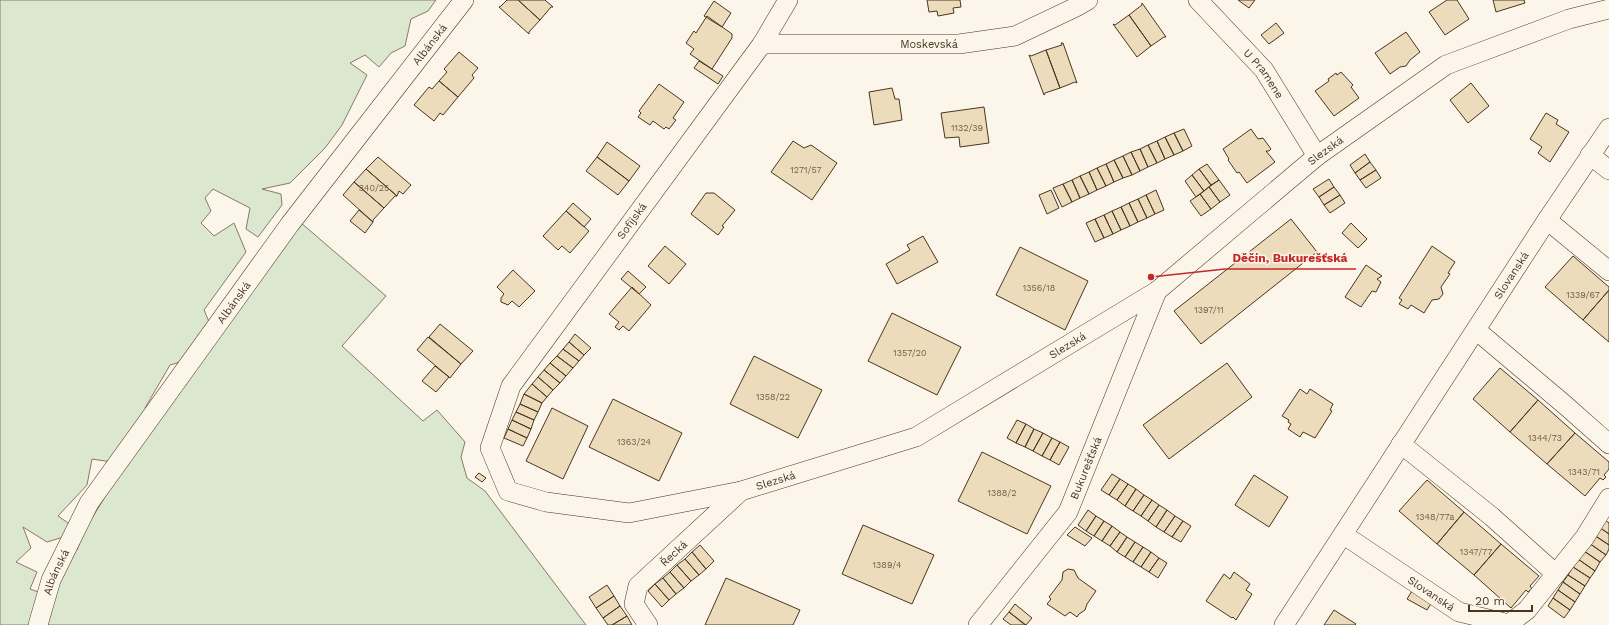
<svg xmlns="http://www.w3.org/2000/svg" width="1609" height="625" viewBox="0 0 1609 625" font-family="'Work Sans',sans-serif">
	<rect width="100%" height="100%" fill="#fbf6e9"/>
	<!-- green -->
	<path fill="#dce7d0" stroke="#887966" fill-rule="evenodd" d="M0 0H436L428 11 411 19 405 46 391 53 379 67 365 55 350 63 367 75 342 125 325 148 290 183 262 189 281 194 282 205 258 237 246 229 250 208 213 189 205 198 211 211 201 223 214 236 234 223 246 252 204 310 213 331 193 358 170 365 145 408 155 417 300 222 386 296 342 346 423 421 437 410 465 442 461 457 467 478 485 491 586 625H0ZM129 458 84 531 77 550 68 545 41 593 30 589 37 572 16 562 31 548 23 527 47 542 67 536 71 525 58 516 87 485 92 459 118 463Z"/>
	<!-- building -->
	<path fill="#ecdcbc" stroke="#4a3520" d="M507 0H518L540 20 529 32V34L499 7 501 6Z
		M518 0H545L553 7H551L540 20Z
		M927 0H960L961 7 953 8 954 13 938 16 937 11 929 12Z
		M1238 0H1255L1249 8Z
		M1447 0H1457L1469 19 1445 35 1429 12Z
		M1493 0H1524L1525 3 1496 12Z
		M714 1 731 13 722 27 704 16Z
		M1142 3 1166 37H1164L1151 46 1129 15 1142 5Z
		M1129 15 1151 46 1137 57 1113 24 1115 25Z
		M707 16 732 34V38L712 69 690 54 694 49 686 43 694 31 696 33Z
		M1276 23 1284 33 1269 44 1261 35Z
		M1406 32 1420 52 1410 60 1406 66 1400 67 1390 74 1375 53Z
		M1061 43H1063L1077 83 1075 82 1060 88 1046 50 1062 45Z
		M1046 50 1060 88 1045 93 1044 95 1029 55 1031 56Z
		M459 52 478 68 472 75 474 78 458 97 439 81 447 72 444 69Z
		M699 61 723 76 718 84 694 68Z
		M1341 72 1353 85 1351 87 1359 98 1334 116 1315 91 1329 81 1328 79 1336 73 1337 75Z
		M439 81 458 97 443 115 440 113 434 121 414 105 429 87 432 89Z
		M1471 83 1489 106 1468 123 1450 100Z
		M659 84 684 102 673 118 676 120 669 129 666 127 664 129 653 121 650 125 638 117 641 113 639 111Z
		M892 88 895 99H899L902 120 874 125 869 92Z
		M984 107 989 143 960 147 959 137 945 138 941 113Z
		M1546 113 1558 120 1556 124 1569 132 1550 162 1538 153 1542 147 1530 139Z
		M1184 129 1192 146 1183 151 1174 133Z
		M1251 129 1258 139 1263 138 1271 149 1269 151H1266L1275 162 1247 183 1239 172 1237 173 1228 160 1229 159 1223 149Z
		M1174 133 1183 151 1174 155 1165 137Z
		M1165 137 1174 155 1165 159 1157 141Z
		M793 141 804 148 811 145 837 163 812 200 771 172Z
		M1157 141 1165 159 1157 163 1148 145Z
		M607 142 640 166 629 181 597 157Z
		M1148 145 1157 163 1148 167 1140 149Z
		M1140 149 1148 167 1140 171 1131 152Z
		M1131 152 1140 171 1132 175 1123 156Z
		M1365 154 1370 162 1355 173 1350 165Z
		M1123 156 1132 175 1123 178 1114 160Z
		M378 157 411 185 403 194 399 191 397 196 366 169Z
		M597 157 629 181 618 195 586 171Z
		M1114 160 1123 178 1114 182 1106 164Z
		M1370 162 1376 170 1360 180 1355 173Z
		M1106 164 1114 182 1106 186 1097 168Z
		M1207 164 1219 180 1211 185 1199 169Z
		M1097 168 1106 186 1097 190 1089 172Z
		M366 169 397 196H395L384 208 354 182Z
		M1199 169 1211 185 1204 191 1192 175Z
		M1376 170 1381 178 1366 188 1360 180Z
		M1089 172 1097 190 1089 194 1080 176Z
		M1192 175 1204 191 1196 197 1185 181Z
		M1080 176 1089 194 1080 198 1072 180Z
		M1329 179 1334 187 1319 197 1313 189Z
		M1072 180 1080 198 1072 202 1063 184Z
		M1219 180 1230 195 1220 202 1209 187Z
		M354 182 384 208 373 220V222L343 195Z
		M1063 184 1072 202 1062 207 1053 188Z
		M1209 187 1220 202 1211 209 1200 194Z
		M1334 187 1340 195 1324 205 1319 197Z
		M1051 190 1059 208 1047 214 1039 195Z
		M1156 190 1164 210 1155 214 1146 195Z
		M706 193H714L735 210 722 226 724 227 718 235 691 214Z
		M1200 194 1211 209 1201 216 1190 201Z
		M1146 195 1155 214 1147 218 1138 199Z
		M1340 195 1345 203 1330 213 1324 205Z
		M1138 199 1147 218 1138 222 1129 203Z
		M573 203 591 219 584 227 566 211Z
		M1129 203 1138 222 1130 226 1121 207Z
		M1121 207 1130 226 1121 230 1112 211Z
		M359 210 373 222 365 233 350 221Z
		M566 211 589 231 570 253 562 246 558 250 543 236Z
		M1112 211 1121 230 1113 234 1104 215Z
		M1104 215 1113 234 1104 238 1095 219Z
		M1095 219 1104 238 1095 242 1086 223Z
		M1291 219 1317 252 1201 344 1174 311Z
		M1351 223 1367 239 1358 248 1342 233Z
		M923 236 938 262 897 284 886 264 910 250 907 245Z
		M665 246 686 264 669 284 648 266Z
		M1432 246 1455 262 1448 273 1450 274 1441 287 1443 294 1439 299 1432 300 1424 313 1411 305 1408 309 1399 304 1402 300 1399 298Z
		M1020 247 1088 281 1065 330 996 295Z
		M1573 256 1609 287V290L1583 320 1545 287Z
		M1366 265 1382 276 1377 279 1381 282 1376 292 1372 291 1361 307 1345 297Z
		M513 270 535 291 519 307 512 301 508 305 501 302V298L504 294 497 287Z
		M628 271 646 287 639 294 621 279Z
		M632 287 651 305 629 331 623 326 619 330 615 327 619 322 609 314Z
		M1609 290V342L1583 320Z
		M892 313 961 347 937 395 868 361Z
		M440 324 473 351 461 364 429 337Z
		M575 334 591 348 584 355 569 342Z
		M428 337 461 364 450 378 417 350Z
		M569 342 584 355 579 361 563 349Z
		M563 349 579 361 573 368 557 356Z
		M557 356 573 368 566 376 550 363Z
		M754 356 822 390 798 438 730 404Z
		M550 363 566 376 560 383 544 370Z
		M1227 363 1252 397 1169 459 1143 425Z
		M435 366 449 377 436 392 422 381Z
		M1500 368 1538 400 1510 432 1473 399Z
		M544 370 560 383 553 390 538 377Z
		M538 377 553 390 547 397 532 384Z
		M532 384 547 397 542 403 524 394Z
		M1300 389 1307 394 1310 389 1333 404 1330 410 1332 411 1315 438 1303 432 1300 437 1288 429 1291 424 1288 422 1289 420 1282 416Z
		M524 394 542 403 538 412 520 404Z
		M613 399 682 433 659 481 589 447Z
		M1538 400 1575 433 1547 464 1510 432Z
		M520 404 538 412 534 420 516 412Z
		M552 408 588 426 563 479 526 461Z
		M516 412 534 420 531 429 512 420Z
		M512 420 531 429 527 438 508 429Z
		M1017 420 1026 424 1016 443 1007 438Z
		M1026 424 1034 429 1025 447 1016 443Z
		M508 429 527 438 523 446 504 438Z
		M1034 429 1043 433 1033 451 1025 447Z
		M1043 433 1052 438 1042 456 1033 451Z
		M1575 433 1609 462V469L1604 475 1606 477 1603 480 1600 478 1585 496 1547 464Z
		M1052 438 1060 442 1050 460 1042 456Z
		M1060 442 1069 447 1059 465 1050 460Z
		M982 452 1051 486 1027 534 958 501Z
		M479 473 486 478 482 482 475 477Z
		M1112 474 1120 479 1109 495 1101 490Z
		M1254 475 1288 497 1269 527 1235 505Z
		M1120 479 1128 484 1117 500 1109 495Z
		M1427 480 1464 512 1437 544 1399 511Z
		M1128 484 1136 489 1125 506 1117 500Z
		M1136 489 1144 495 1133 511 1125 506Z
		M1144 495 1152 500 1141 516 1133 511Z
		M1152 500 1159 505 1148 521 1141 516Z
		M1159 505 1167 510 1156 527 1148 521Z
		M1088 510 1096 516 1086 531 1078 525Z
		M1167 510 1175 516 1164 532 1156 527Z
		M1464 512 1501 544 1474 575 1437 544Z
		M1096 516 1104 521 1094 536 1086 531Z
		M1175 516 1183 521 1172 537 1164 532Z
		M1604 519 1609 523V534L1599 527Z
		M1104 521 1112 526 1102 541 1094 536Z
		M1183 521 1191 526 1181 542 1172 537Z
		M863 525 934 555 912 604 842 574Z
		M1112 526 1120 532 1110 546 1102 541Z
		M1075 527 1092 538 1085 546 1067 535Z
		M1599 527 1609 534V545L1594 535Z
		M1120 532 1127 537 1117 552 1110 546Z
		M1594 535 1609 545V549L1606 555 1589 543Z
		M1127 537 1135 542 1125 557 1117 552Z
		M1135 542 1143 547 1133 562 1125 557Z
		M1589 543 1606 555 1600 562 1584 551Z
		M1501 544 1539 576 1530 586 1532 589 1528 592 1526 590 1511 608 1474 575Z
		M700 545 714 561 706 569 692 552Z
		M1143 547 1151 552 1141 567 1133 562Z
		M1584 551 1600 562 1595 571 1578 559Z
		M692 552 706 569 699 575 685 559Z
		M1151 552 1159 558 1149 572 1141 567Z
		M1159 558 1167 563 1158 578 1149 572Z
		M685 559 699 575 691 581 677 565Z
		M1578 559 1595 571 1590 578 1573 567Z
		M677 565 691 581 684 588 670 572Z
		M1573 567 1590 578 1585 586 1568 575Z
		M1068 569 1074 570 1078 578 1096 591 1087 604 1085 610 1079 614 1077 617 1070 612 1065 616 1047 604 1051 599 1049 597 1062 580 1063 572Z
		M670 572 684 588 676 594 663 578Z
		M1234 572 1250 584 1246 590 1252 594 1236 620 1233 617 1232 618 1206 601 1224 574 1230 579Z
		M1568 575 1585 586 1580 594 1563 582Z
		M663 578 676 594 669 600 655 584Z
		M726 578 800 610 793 625H705Z
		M1563 582 1580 594 1575 602 1558 590Z
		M655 584 669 600 662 607 648 591Z
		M607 585 614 596 596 608 589 597Z
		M1558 590 1575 602 1570 610 1553 598Z
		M1412 591 1432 602 1427 610 1407 599Z
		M614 596 620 606 603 618 596 608Z
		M1553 598 1570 610 1564 618 1548 606Z
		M1015 604 1032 618 1026 625 1009 612Z
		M620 606 627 616 612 625H608L603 618Z
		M1334 610 1356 624 1355 625H1324Z
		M1009 612 1025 625H1011L1003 619Z
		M627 616 632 625H612Z"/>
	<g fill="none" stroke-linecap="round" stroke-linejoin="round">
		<!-- street casing -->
		<g stroke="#4a3520" stroke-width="20">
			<g id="street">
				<path id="s1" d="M788 0 762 44 511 386 490 448 508 491 546 502 629 513 741 491 916 437 1157 291 1317 156 1446 65 1569 19 1609 9"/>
				<path id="s2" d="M1198 0 1264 70 1317 156"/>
				<path id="s3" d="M762 44H959L1015 36 1076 7 1088 0"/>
				<path d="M1590 155 1609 170"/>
				<path d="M1547 220 1609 271"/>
				<path d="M1476 330 1565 405 1609 444"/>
				<path d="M1401 444 1491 516 1556 574"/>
				<path id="s4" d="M1344 535 1459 612 1509 624 1527 610 1585 537 1609 498"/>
				<path id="s5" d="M38 625 51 580 89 503 290 224 464 0"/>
				<path id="s6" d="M648 625 634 604 638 586 741 491"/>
				<path id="s7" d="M978 625 1068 512 1157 291"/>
				<path id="s8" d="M1284 625 1547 220 1609 128"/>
			</g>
		</g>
		<!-- street -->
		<use href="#street" stroke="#fbf6e9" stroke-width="19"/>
	</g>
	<g text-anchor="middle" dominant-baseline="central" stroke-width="3" stroke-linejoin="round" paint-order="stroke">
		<!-- number labels -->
		<g font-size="9" fill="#725f47">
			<text x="967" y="128">1132/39</text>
			<text x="806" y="170">1271/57</text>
			<text x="374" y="188">340/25</text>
			<text x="1039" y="288">1356/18</text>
			<text x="1583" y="295">1339/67</text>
			<text x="1209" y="310">1397/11</text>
			<text x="910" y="353">1357/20</text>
			<text x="773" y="397">1358/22</text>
			<text x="1545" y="438">1344/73</text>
			<text x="634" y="442">1363/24</text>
			<text x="1584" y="472">1343/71</text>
			<text x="1002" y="493">1388/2</text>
			<text x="1435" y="517">1348/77a</text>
			<text x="1476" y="552">1347/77</text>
			<text x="887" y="565">1389/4</text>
		</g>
		<!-- street labels -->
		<g font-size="11" fill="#4a3520" stroke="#fbf6e9">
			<text stroke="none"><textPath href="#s5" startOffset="704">Albánská</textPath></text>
			<text stroke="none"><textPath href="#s3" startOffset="167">Moskevská</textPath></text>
			<text stroke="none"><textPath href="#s2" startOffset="99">U Pramene</textPath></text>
			<text stroke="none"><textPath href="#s1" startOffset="1509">Slezská</textPath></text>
			<text transform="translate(632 221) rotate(-54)">Sofijská</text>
			<text stroke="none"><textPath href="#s8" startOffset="417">Slovanská</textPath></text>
			<text stroke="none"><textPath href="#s5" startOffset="380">Albánská</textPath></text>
			<text stroke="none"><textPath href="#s1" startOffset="1185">Slezská</textPath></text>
			<text stroke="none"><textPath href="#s7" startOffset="192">Bukurešťská</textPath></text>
			<text stroke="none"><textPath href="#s1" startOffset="861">Slezská</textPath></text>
			<text stroke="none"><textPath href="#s6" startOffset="92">Řecká</textPath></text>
			<text stroke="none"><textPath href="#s5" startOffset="56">Albánská</textPath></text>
			<text stroke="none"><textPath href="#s4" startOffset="105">Slovanská</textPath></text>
		</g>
	</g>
	<!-- callouts -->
	<path fill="none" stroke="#c62828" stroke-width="1.5" d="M1151 277L1225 269H1356"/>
	<circle fill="#c62828" stroke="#fbf6e9" stroke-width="1.5" cx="1151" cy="277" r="4"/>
	<g font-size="12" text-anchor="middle" font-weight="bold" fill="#c62828" stroke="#fbf6e9" stroke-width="3" stroke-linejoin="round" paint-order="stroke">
		<text x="1290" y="262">Děčín, Bukurešťská</text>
	</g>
	<!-- scale -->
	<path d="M1469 605v6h63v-6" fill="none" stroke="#4a3520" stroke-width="2"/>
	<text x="1475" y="605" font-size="12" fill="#4a3520" stroke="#fbf6e9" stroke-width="3" paint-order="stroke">20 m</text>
</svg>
